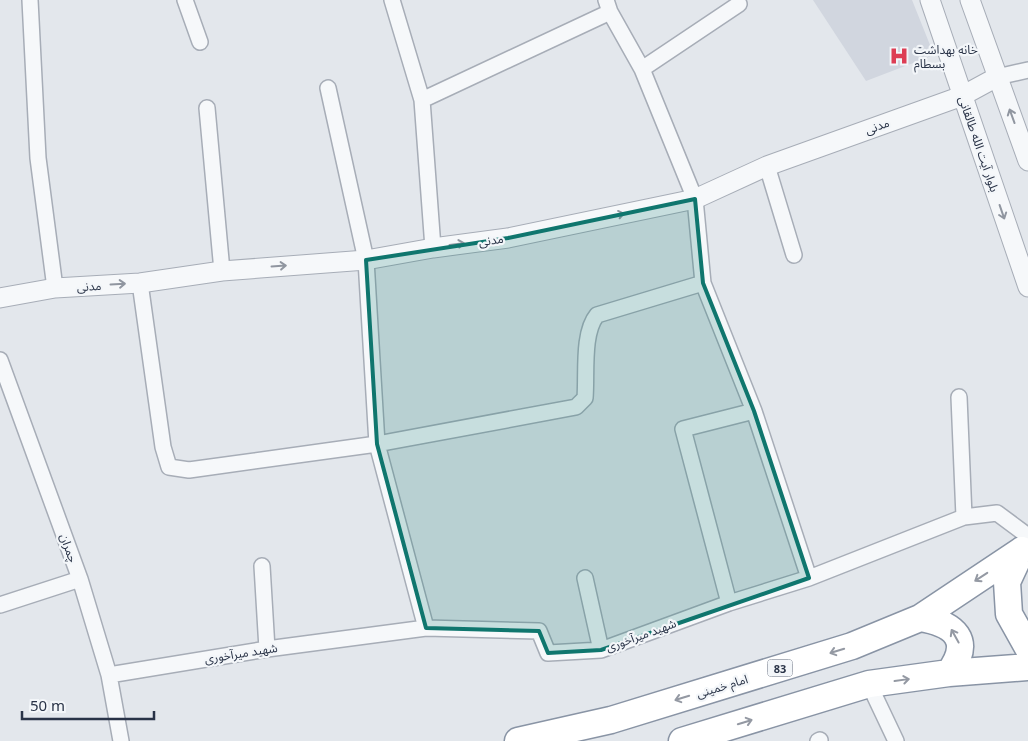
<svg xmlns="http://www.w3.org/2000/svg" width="1028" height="741" viewBox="0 0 1028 741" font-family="'Noto Sans','Noto Sans Arabic',sans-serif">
	<rect width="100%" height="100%" fill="#e3e7ec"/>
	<!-- built -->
	<path fill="#d1d6df" d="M813 0H912L934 55 866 81Z"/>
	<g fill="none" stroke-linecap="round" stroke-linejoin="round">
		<!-- minor casing -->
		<g stroke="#a7adb7" stroke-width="18">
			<path id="minor" d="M30 0 38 158 55 288
				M185 0 200 42
				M392 0 422 100 433 248
				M606 0 610 12 642 69 695 199 703 283 754 411 809 578
				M642 69 739 4
				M997 77 1028 70
				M328 88 366 260 377 444 426 628
				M422 100 610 12
				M207 108 222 271
				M767 166 794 255
				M140 283 163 447 169 467 189 470 377 444 576 407 585 398C587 374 582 333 597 315L703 283
				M0 360 80 579 109 675 121 741
				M964 517 997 513 1028 536
				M262 566 267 649
				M585 578 601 650
				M729 603 683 429 754 411
				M0 605 80 579
				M109 675 267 649 426 628 539 631 548 653 601 650 729 603 809 578 964 517 959 397
				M869 684 896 741
				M818 741 820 740"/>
		</g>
		<!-- tertiary casing -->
		<g stroke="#a7adb7" stroke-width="21">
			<path id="tertiary" d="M930 0 1028 287
				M970 0 1028 161
				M0 298 55 288 140 283 222 271 366 260 433 248 508 238 695 199 767 166 962 96 997 77"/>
		</g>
		<!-- trunk casing -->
		<g stroke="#8994a5" stroke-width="29">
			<path id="trunk" d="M1022 550 1007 582 1009 614 1028 648
				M920 618C955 624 973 640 949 673
				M518 741 611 720 852 646 920 618 1022 550
				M682 741 869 684 949 673 1028 667"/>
		</g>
		<!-- minor -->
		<use href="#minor" stroke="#f6f8fa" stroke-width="15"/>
		<!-- tertiary -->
		<use href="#tertiary" stroke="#f6f8fa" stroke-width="19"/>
		<!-- trunk -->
		<use href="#trunk" stroke="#fff" stroke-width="26"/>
	</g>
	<!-- one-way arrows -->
	<defs><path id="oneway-shaft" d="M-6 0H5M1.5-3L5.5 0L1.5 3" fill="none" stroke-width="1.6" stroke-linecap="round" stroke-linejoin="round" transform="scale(1.25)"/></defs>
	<g stroke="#9096a0">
		<use href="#oneway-shaft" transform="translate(1012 116) rotate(-110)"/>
		<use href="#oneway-shaft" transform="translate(1002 212) rotate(71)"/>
		<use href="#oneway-shaft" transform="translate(617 215) rotate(-12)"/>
		<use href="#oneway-shaft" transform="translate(457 244) rotate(-7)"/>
		<use href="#oneway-shaft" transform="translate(279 266) rotate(-4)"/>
		<use href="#oneway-shaft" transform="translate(118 284) rotate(-3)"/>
	</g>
	<g stroke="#9499a3">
		<use href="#oneway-shaft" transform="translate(981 577) rotate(147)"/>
		<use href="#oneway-shaft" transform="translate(955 636) rotate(-119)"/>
		<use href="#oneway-shaft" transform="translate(837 651) rotate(163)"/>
		<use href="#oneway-shaft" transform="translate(902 680) rotate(-8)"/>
		<use href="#oneway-shaft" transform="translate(682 698) rotate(163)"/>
		<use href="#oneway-shaft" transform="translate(745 722) rotate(-17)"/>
	</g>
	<!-- marked area -->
	<path fill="#0f766e" fill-opacity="0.2" stroke="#0f766e" stroke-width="4" stroke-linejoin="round" d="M695 199 703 283 754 411 809 578 601 650 548 653 539 631 426 628 377 444 366 260 508 238Z"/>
	<!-- icons -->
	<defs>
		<g id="hospital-bare" transform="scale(1.5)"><path d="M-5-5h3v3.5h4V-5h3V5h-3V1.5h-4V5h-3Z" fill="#dd3d54" stroke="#f3f6f9" stroke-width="2.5" paint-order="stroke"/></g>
	</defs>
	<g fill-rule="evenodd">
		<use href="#hospital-bare" x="899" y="56"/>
	</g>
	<g text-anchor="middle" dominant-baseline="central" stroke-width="4.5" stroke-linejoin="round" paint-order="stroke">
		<!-- shield labels -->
		<rect fill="#f3f6f9" stroke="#666e7c" stroke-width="1" x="767.5" y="659.5" width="25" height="17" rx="4"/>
		<g font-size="11" font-weight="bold" fill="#293347">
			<text x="780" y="668">83</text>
		</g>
		<!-- poi labels -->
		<g font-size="12" fill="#293347" stroke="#f3f6f9" text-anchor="start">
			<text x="914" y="49">خانه بهداشت<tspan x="914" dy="14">بسطام</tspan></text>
		</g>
		<!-- street labels -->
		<g font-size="12" fill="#293347" stroke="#f3f6f9">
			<text transform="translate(877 126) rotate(-20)">مدنی</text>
			<text transform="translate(979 144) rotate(71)">بلوار آیت الله طالقانی</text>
			<text transform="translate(491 240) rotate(-8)">مدنی</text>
			<text transform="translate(89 286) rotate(-3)">مدنی</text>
			<text transform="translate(69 548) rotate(71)">چمران</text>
			<text transform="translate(641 635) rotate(-20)">شهید میرآخوری</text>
			<text transform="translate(241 653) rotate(-9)">شهید میرآخوری</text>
			<text transform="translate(722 686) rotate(-17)">امام خمینی</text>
		</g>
	</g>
	<!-- scale -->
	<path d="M22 711v8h132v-8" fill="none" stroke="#293347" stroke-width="2.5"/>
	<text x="30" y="711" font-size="15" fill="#293347" stroke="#f3f6f9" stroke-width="4" paint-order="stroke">50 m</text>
</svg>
